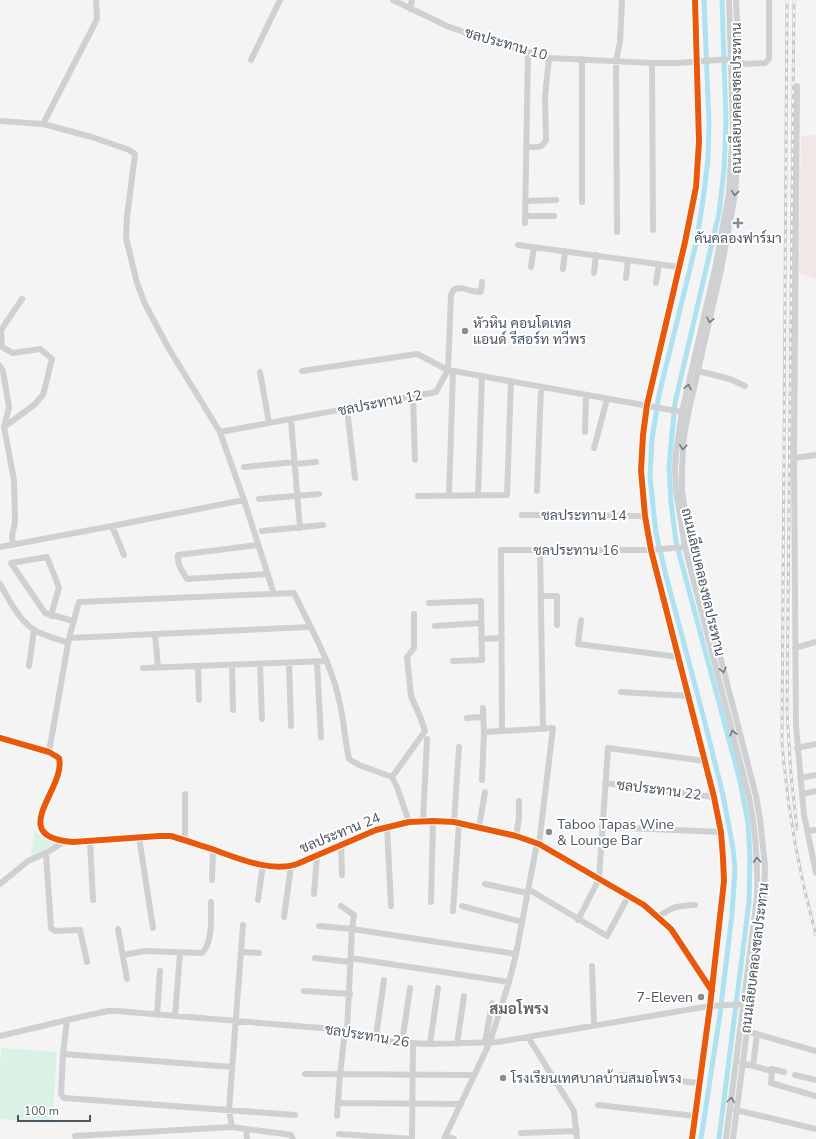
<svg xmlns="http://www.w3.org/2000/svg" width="816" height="1139" viewBox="0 0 816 1139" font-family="'Nunito Sans',Sarabun,sans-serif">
	<rect width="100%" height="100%" fill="#f4f4f4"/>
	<!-- medical -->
	<path fill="#f1e7e6" d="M816 135V279L799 273 801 136Z"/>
	<!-- grass -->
	<path fill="#d9f2e3" d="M34 831 57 844 31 857Z
		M1 1048 57 1052 52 1123 0 1119V1068Z"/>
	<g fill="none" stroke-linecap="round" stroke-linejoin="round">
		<!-- canal -->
		<path stroke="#aee2f0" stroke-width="5" d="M701 1139 720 1014 732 914 735 870 733 848 723 795 704 719 666 576 656 533 650 477 652 439 659 395 696 244 703 200 708 159 709 123 704 0
			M719 1139 749 902 750 858 748 823 740 781 676 542 671 502 669 466 675 403 719 213 724 170 726 121 722 0"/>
		<!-- minor -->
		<path stroke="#ced0d2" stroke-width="6" d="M393 0 447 26 484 39 549 58 652 63H678L732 59 745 64 765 63 769 59V0
			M410 9 412 0
			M582 59V202
			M251 60 280 0
			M652 63 653 230
			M797 86 794 458 796 726 804 815 816 873
			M0 121 43 124 92 137 129 150 135 154 127 217 126 238 137 283 145 304 169 349 220 432 244 500 274 594
			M43 124 91 31 97 19 96 0
			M526 147C535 147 542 149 546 140L545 97 549 58
			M526 201 556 200
			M525 216H554
			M525 223 528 52
			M617 232 616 61 620 42 622 0
			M518 245 679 267
			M531 267 534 247
			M563 269 565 251
			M594 273 596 255
			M626 278 628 260
			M656 283 659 264
			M0 366 3 371 9 407 4 427
			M302 371 417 354 448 370 451 295 453 291 455 289 462 288 472 291 481 292 482 282
			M698 371 730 379 745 386
			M260 372 269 423
			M413 397 415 460
			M347 409 355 478
			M291 420 300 528
			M220 432 436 392 448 370 682 412
			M585 432 586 395
			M594 448 607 399
			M794 458 816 455
			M295 464 316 462
			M244 467 295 462
			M537 491 541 387
			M449 495 453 371
			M478 495 482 376
			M418 496 507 495 511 381
			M259 499 319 494
			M522 515 645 516
			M112 526 124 555
			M262 531 323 525
			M13 544 12 536 15 522V515L14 480 4 427 34 405 43 395 52 359 40 349 13 353 2 347 1 330 22 299
			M258 545 178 555C177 564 182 571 187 579L268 574
			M0 547 112 526 244 500
			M540 550 543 728
			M0 584C8 598 19 620 33 629 41 635 58 639 68 643
			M541 596H557V625
			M429 603 481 601 482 660 453 661
			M51 616 59 587 47 557 11 563 45 613 73 621
			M581 620 578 644 679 657
			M435 626 481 623
			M155 634 158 667
			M69 638 310 627
			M481 639 502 638
			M795 648 816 642
			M317 662 321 737
			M289 663 291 726
			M260 664 262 719
			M232 665 233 710
			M29 666 34 630
			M198 666 199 700
			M143 668 327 661
			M621 692 689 696
			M467 718 483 717
			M484 732 502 731
			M0 738 49 752 59 758C67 788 4 837 73 842L159 836H171C185 840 199 845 212 849 237 858 271 873 297 864L376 830 409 822 433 821 454 822 516 836 539 844 644 905 671 929 712 991
			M797 748 816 744
			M49 752 69 638 79 602 294 593C311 629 332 664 340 704 344 722 345 741 349 759L359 765 392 777 397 787 409 822
			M392 777 425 731 421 719 411 696 407 657 414 648V614
			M800 778 816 775
			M482 780 484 732 483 708
			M605 783 714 797
			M185 794V841
			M802 794 816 791
			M423 821 427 739
			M454 822 459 747
			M387 826 391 906
			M479 827 485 792
			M602 827 721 832
			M808 831 816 830
			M516 836 519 818V801
			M139 837 153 928
			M90 841 93 900
			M341 844 342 875
			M539 844 553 728 502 731 501 550H651L685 547
			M46 853 51 928 55 931 80 930 87 962
			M212 880 213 849
			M0 884 28 861 46 853 64 842
			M485 884 527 893
			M528 889 607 936 629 895
			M314 894 317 856
			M258 900 263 864
			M431 902 433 821
			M462 906 522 922
			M453 911 459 823
			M284 917 291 866
			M658 917C673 906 678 906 695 905
			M578 920 599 879 608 748 705 761
			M319 926 352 929 354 915 341 906
			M118 929 127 979
			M242 952 259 953
			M123 955 145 951 202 953C213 943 211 916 211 902
			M315 958 350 962
			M350 958 509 982
			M592 966 594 1025
			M304 991 350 994
			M157 1015 160 971
			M175 1016 180 953
			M67 1020 63 1054 61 1094 64 1098 295 1115
			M347 1031 352 929 516 954
			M746 1031 816 1051
			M0 1036 67 1020 108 1011H117L345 1030 393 1042 430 1044 498 1042 710 1006 746 1004
			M376 1037 384 980
			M528 1037 574 1111 577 1139
			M402 1043 410 988
			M485 1043 492 1003
			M430 1044 438 988
			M457 1044 464 996
			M63 1054 232 1067
			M742 1063 772 1071 771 1083 816 1096
			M753 1066 757 1034
			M772 1071V1069L784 1072
			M305 1074 474 1075
			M621 1075 699 1083
			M795 1075 816 1080
			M338 1103 461 1104
			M598 1105 695 1116
			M736 1110 816 1129
			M337 1116 340 1075 345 1030
			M232 1127 229 1110 243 925
			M246 1129 285 1134 291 1135 293 1139
			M521 1133 577 1131
			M339 1134 412 1139 413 1044
			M75 1136 232 1127 246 1129 247 1139
			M446 1136 454 1139
			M444 1139 490 1042 509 982 516 954 537 843
			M692 1139 710 1006 724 881 723 858 721 832 714 797 651 550 645 516 641 470 643 435 647 405 685 242 696 187 699 142 695 0
			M726 1139 757 898C758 864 756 831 749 797L685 547 676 490 675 468 676 453 682 412 715 269 729 193 733 129 729 0
			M733 1139 764 899 765 866 760 819 756 796 692 547 685 511 682 490V468L684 436 688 414 721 270 735 194 739 130V62L736 0"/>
		<!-- rail casing -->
		<g stroke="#c9cacc" stroke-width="3">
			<path id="rail" d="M787 0 782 742C787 808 798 870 816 935
				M794 0 787 712 791 775 797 829"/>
		</g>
		<!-- rail -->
		<use href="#rail" stroke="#fff" stroke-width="1.5" stroke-dasharray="4.5" stroke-linecap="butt"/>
		<!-- cycleway casing -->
		<g stroke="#fff" stroke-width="8">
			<path id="cycleway" d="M0 738 49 752 59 758C67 788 4 837 73 842L159 836H171C185 840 199 845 212 849 237 858 271 873 297 864L376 830 409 822 433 821 454 822 516 836 539 844 644 905 671 929 712 991
				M692 1139 710 1006 724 881 723 858 721 832 714 797 651 550 645 516 641 470 643 435 647 405 685 242 696 187 699 142 695 0"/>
		</g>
		<!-- cycleway -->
		<use href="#cycleway" stroke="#e8590c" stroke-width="6"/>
	</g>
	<!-- one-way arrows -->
	<defs><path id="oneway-chevron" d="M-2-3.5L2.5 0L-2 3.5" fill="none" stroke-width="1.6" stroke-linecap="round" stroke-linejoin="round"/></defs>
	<g stroke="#727b83">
		<use href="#oneway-chevron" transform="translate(735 193) rotate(96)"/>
		<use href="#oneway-chevron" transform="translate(710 320) rotate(103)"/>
		<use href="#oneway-chevron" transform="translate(688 387) rotate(-77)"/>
		<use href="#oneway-chevron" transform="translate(683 447) rotate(96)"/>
		<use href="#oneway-chevron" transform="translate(723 670) rotate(76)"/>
		<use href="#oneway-chevron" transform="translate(733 733) rotate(-104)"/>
		<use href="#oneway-chevron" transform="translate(757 860) rotate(-93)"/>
		<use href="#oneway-chevron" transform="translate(731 1100) rotate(-83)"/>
	</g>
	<!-- markers -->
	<g fill="#868d94" stroke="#fff" stroke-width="1.5">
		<path d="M736 217h4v4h4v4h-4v4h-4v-4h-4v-4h4z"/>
		<circle cx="465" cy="331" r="4"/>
		<circle cx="549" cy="832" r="4"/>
		<circle cx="701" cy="997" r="4"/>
		<circle cx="503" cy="1078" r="4"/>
	</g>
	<g text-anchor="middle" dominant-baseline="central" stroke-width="4" stroke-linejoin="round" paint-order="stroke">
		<!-- street labels -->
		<g font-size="14" fill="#4a5661" stroke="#fff">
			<text transform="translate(506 44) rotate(16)">ชลประทาน 10</text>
			<text transform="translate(736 98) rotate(-90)">ถนนเลียบคลองชลประทาน</text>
			<text transform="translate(380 403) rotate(-11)">ชลประทาน 12</text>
			<text x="584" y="515">ชลประทาน 14</text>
			<text x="576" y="550">ชลประทาน 16</text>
			<text transform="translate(703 582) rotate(77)">ถนนเลียบคลองชลประทาน</text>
			<text transform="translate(659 790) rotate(7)">ชลประทาน 22</text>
			<text transform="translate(340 833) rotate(-22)">ชลประทาน 24</text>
			<text transform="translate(755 958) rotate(-83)">ถนนเลียบคลองชลประทาน</text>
			<text transform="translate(367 1036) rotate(9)">ชลประทาน 26</text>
		</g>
		<!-- poi labels -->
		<g font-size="14" fill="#4a5661" stroke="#fff" text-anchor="start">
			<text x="738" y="238" text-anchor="middle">คันคลองฟาร์มา</text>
			<text x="473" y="323">หัวหิน คอนโดเทล<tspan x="473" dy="16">แอนด์ รีสอร์ท ทวีพร</tspan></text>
			<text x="557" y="824">Taboo Tapas Wine<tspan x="557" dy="16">&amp; Lounge Bar</tspan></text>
			<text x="693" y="997" text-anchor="end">7-Eleven</text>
			<text x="511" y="1078">โรงเรียนเทศบาลบ้านสมอโพรง</text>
		</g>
		<!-- neighbourhood labels -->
		<g font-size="15" font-weight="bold" fill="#5f6368" stroke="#fff">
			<text x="519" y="1009">สมอโพรง</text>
		</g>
	</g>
	<!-- scale -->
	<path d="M18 1115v6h72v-6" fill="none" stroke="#4a5661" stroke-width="2"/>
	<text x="24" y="1115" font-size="12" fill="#4a5661" stroke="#ffffff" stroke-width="3" paint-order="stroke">100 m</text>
</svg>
